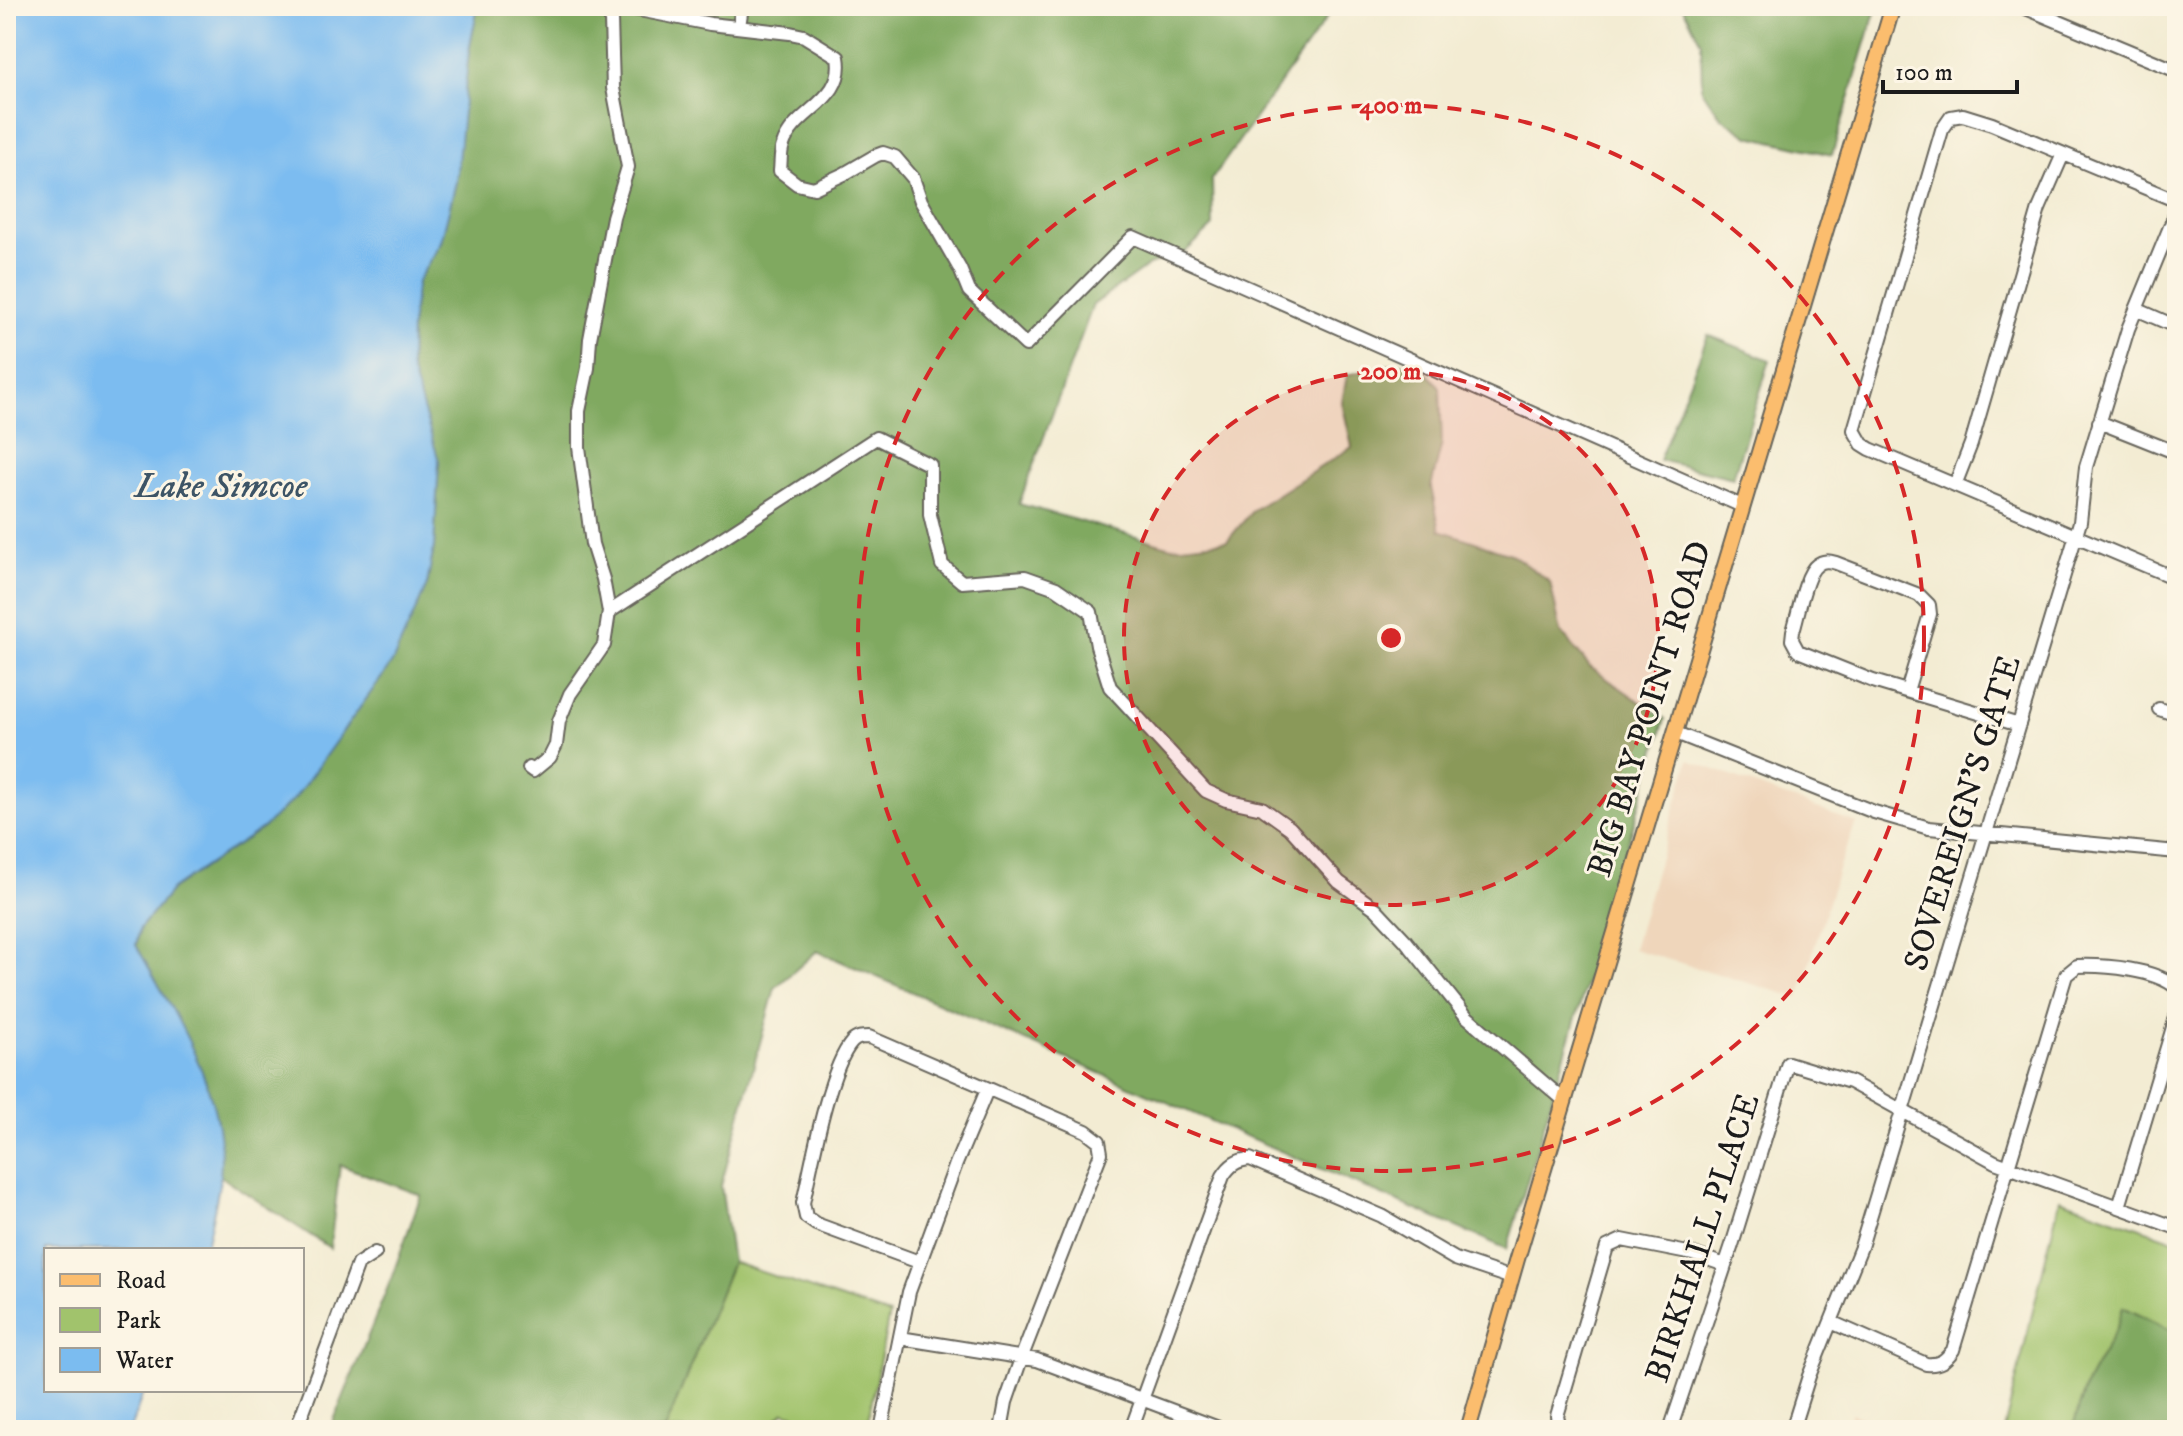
<svg xmlns="http://www.w3.org/2000/svg" width="2183" height="1436" viewBox="0 0 2183 1436" font-family="'IM FELL DW Pica',serif">
	<rect width="100%" height="100%" fill="#fcf5e5"/>
	<filter id="ink" filterUnits="userSpaceOnUse"><feTurbulence type="fractalNoise" baseFrequency=".0125" numOctaves="2"/><feDisplacementMap in="SourceGraphic" scale="16" xChannelSelector="R" yChannelSelector="G"/><feConvolveMatrix kernelMatrix="1 2 1 2 8 2 1 2 1" color-interpolation-filters="sRGB"/></filter>
	<filter id="wash" filterUnits="userSpaceOnUse"><feTurbulence type="fractalNoise" baseFrequency=".006" numOctaves="4" result="noise"/><feDisplacementMap in="SourceGraphic" scale="32" xChannelSelector="R" yChannelSelector="G"/><feGaussianBlur stdDeviation="1.8" result="paint"/><feColorMatrix in="noise" values="0 0 0 0 0 0 0 0 0 0 0 0 0 0 0 0 0 1.4 0 .05"/><feComposite in="paint" operator="in"/></filter>
	<g filter="url(#wash)">
		<rect width="100%" height="100%" fill="#f3ecd3"/>
		<!-- built -->
		<path fill="#efd6bb" d="M1689 760 1856 823 1839 866 1799 998 1633 949Z
			M1852 1413 1895 1430H1847Z"/>
		<!-- green -->
		<path fill="#a1c36c" stroke="#5e7044" stroke-width="2" d="M2060 1199 2177 1241V1430H2004Z
			M732 1262 889 1315 866 1430H851L784 1412 766 1430H665Z"/>
		<!-- forest -->
		<path fill="#80a960" stroke="#4e623e" stroke-width="2" d="M478 6H1335L1212 179 1213 226 1183 254 1149 265 1093 305 1019 504 1172 547 1227 541 1253 510 1352 447 1342 402 1347 375 1396 363 1421 367 1440 387 1442 443 1431 487 1440 530 1513 555 1550 582 1561 632 1590 667 1665 719 1507 1249 817 951 775 988 721 1186 732 1262 665 1430H330L391 1279 421 1195 340 1165 330 1248 220 1176 217 1124 136 945 140 928 172 889 264 827 427 585 434 547 439 462 410 366 411 326 417 282 441 242 469 51Z
			M1682 6H1877L1832 155 1749 136 1721 117 1702 90 1701 42Z
			M1708 335 1770 360 1733 478 1659 460Z
			M2123 1307 2177 1333V1430H2072L2087 1382 2117 1327Z"/>
		<!-- water -->
		<path fill="#7bbcf0" stroke="#4c6c86" stroke-width="2" d="M6 6H478L469 51 456 182 441 242 417 282 411 326 410 366 439 461 434 547 427 585 392 663 295 798 264 827 172 889 140 928 136 945C174 1013 229 1096 220 1178 217 1202 210 1226 205 1250H46V1390H144L130 1430H6Z"/>
	</g>
	<g filter="url(#ink)">
		<g fill="none" stroke-linecap="round" stroke-linejoin="round">
			<!-- minor casing -->
			<g stroke="#67655c" stroke-width="16">
				<path id="minor" d="M619 6 710 24 790 33 804 36 838 57C846 101 794 110 783 145 780 153 781 163 780 171L797 184 814 188 844 174 875 156 883 153 895 157 913 178 921 201 960 269 969 291 1026 345 1133 237 1742 506
					M2021 6 2177 71
					M739 27 742 6
					M2177 201 1992 124 1963 115 1951 117 1942 130 1854 430 1862 444 1870 449 2177 579
					M2136 309 2177 327
					M2099 422 2177 453
					M1955 485 1971 444 2039 209 2063 154
					M609 612 876 438 930 465V515L942 565 962 582 1025 577 1056 588 1091 612 1097 646 1110 687 1206 791 1226 800 1262 808 1290 828 1339 882 1376 909 1405 940 1466 1016 1565 1101
					M1907 691 1930 614 1929 605 1919 595 1836 563C1829 561 1823 560 1817 565 1805 573 1798 616 1793 631L1792 640 1798 651 1873 681 2019 725
					M2159 709 2177 715
					M1676 733 1874 812 1929 828 2177 852
					M529 768 533 771 550 757 556 745 559 721 570 694 604 645 609 612 603 579 592 544 579 447V411L588 368 590 339 613 217 628 167 613 88 611 20 613 6
					M2119 1207 2177 1014
					M919 1262 816 1224 806 1217 803 1203C811 1167 829 1067 852 1042 857 1037 862 1037 869 1037L1086 1131 1099 1141 1101 1153 1022 1356 1006 1402 1001 1430
					M1831 1322 1926 1364C1940 1365 1945 1361 1953 1350L2066 975 2077 966C2105 965 2156 969 2177 988
					M900 1338 1037 1360 1224 1430
					M296 1430 358 1264 375 1253
					M881 1430 909 1292 956 1164 987 1090
					M1131 1430 1223 1176C1230 1165 1237 1160 1250 1159L1382 1216 1455 1259 1512 1278
					M1567 1430 1559 1425 1557 1416 1607 1247 1622 1240 1693 1254 1725 1265
					M1670 1430 1733 1242 1788 1063 1850 1082 1995 1162 2177 1228
					M1792 1430 1809 1376 1861 1247 2080 522 2086 467 2128 329 2177 210"/>
			</g>
			<!-- major casing -->
			<g stroke="#67655c" stroke-width="18">
				<path id="major" d="M1468 1430 1517 1259 1893 6"/>
			</g>
			<!-- minor -->
			<use href="#minor" stroke="#fff" stroke-width="12"/>
			<!-- major -->
			<use href="#major" stroke="#fbbd6e" stroke-width="14"/>
		</g>
	</g>
	<!-- distance rings -->
	<circle cx="1391" cy="638" r="267" fill="#d62828" fill-opacity=".12"/>
	<g fill="none" stroke="#d62828" stroke-width="4" stroke-dasharray="14 10">
		<circle cx="1391" cy="638" r="267"/>
		<circle cx="1391" cy="638" r="533"/>
	</g>
	<g text-anchor="middle" dominant-baseline="central" stroke-width="6" stroke-linejoin="round" paint-order="stroke">
		<!-- street labels -->
		<g font-size="34" fill="#1c1c1c" stroke="#fcf5e5">
			<text transform="translate(1650 709) rotate(-73)">BIG BAY POINT ROAD</text>
			<text transform="translate(1963 813) rotate(-73)">SOVEREIGN'S GATE</text>
			<text transform="translate(1703 1238) rotate(-72)">BIRKHALL PLACE</text>
		</g>
		<!-- water labels -->
		<g font-size="36" font-style="italic" fill="#3d5466" stroke="#fcf5e5">
			<text x="221" y="486">Lake Simcoe</text>
		</g>
	</g>
	<circle cx="1391" cy="638" r="12" fill="#d62828" stroke="#fcf5e5" stroke-width="4"/>
	<g font-size="24" text-anchor="middle" font-weight="bold" fill="#d62828" stroke="#fcf5e5" stroke-width="6" stroke-linejoin="round" paint-order="stroke">
		<text x="1391" y="113">400 m</text>
		<text x="1391" y="379">200 m</text>
	</g>
	<!-- margin -->
	<rect width="2183" height="1436" fill="none" stroke="#fcf5e5" stroke-width="32"/>
	<!-- legend -->
	<rect x="44" y="1248" width="260" height="144" fill="#fcf5e5" stroke="#a29e95" stroke-width="2"/>
	<rect x="60" y="1274" width="40" height="12" fill="#fbbd6e" stroke="#a29e95" stroke-width="2"/>
	<text x="116" y="1288" font-size="24" fill="#1c1c1c">Road</text>
	<rect x="60" y="1308" width="40" height="24" fill="#a1c36c" stroke="#a29e95" stroke-width="2"/>
	<text x="116" y="1328" font-size="24" fill="#1c1c1c">Park</text>
	<rect x="60" y="1348" width="40" height="24" fill="#7bbcf0" stroke="#a29e95" stroke-width="2"/>
	<text x="116" y="1368" font-size="24" fill="#1c1c1c">Water</text>
	<!-- scale -->
	<path d="M1883 80v12h134v-12" fill="none" stroke="#1c1c1c" stroke-width="4"/>
	<text x="1895" y="80" font-size="24" fill="#1c1c1c" stroke="#fcf5e5" stroke-width="6" paint-order="stroke">100 m</text>
</svg>
